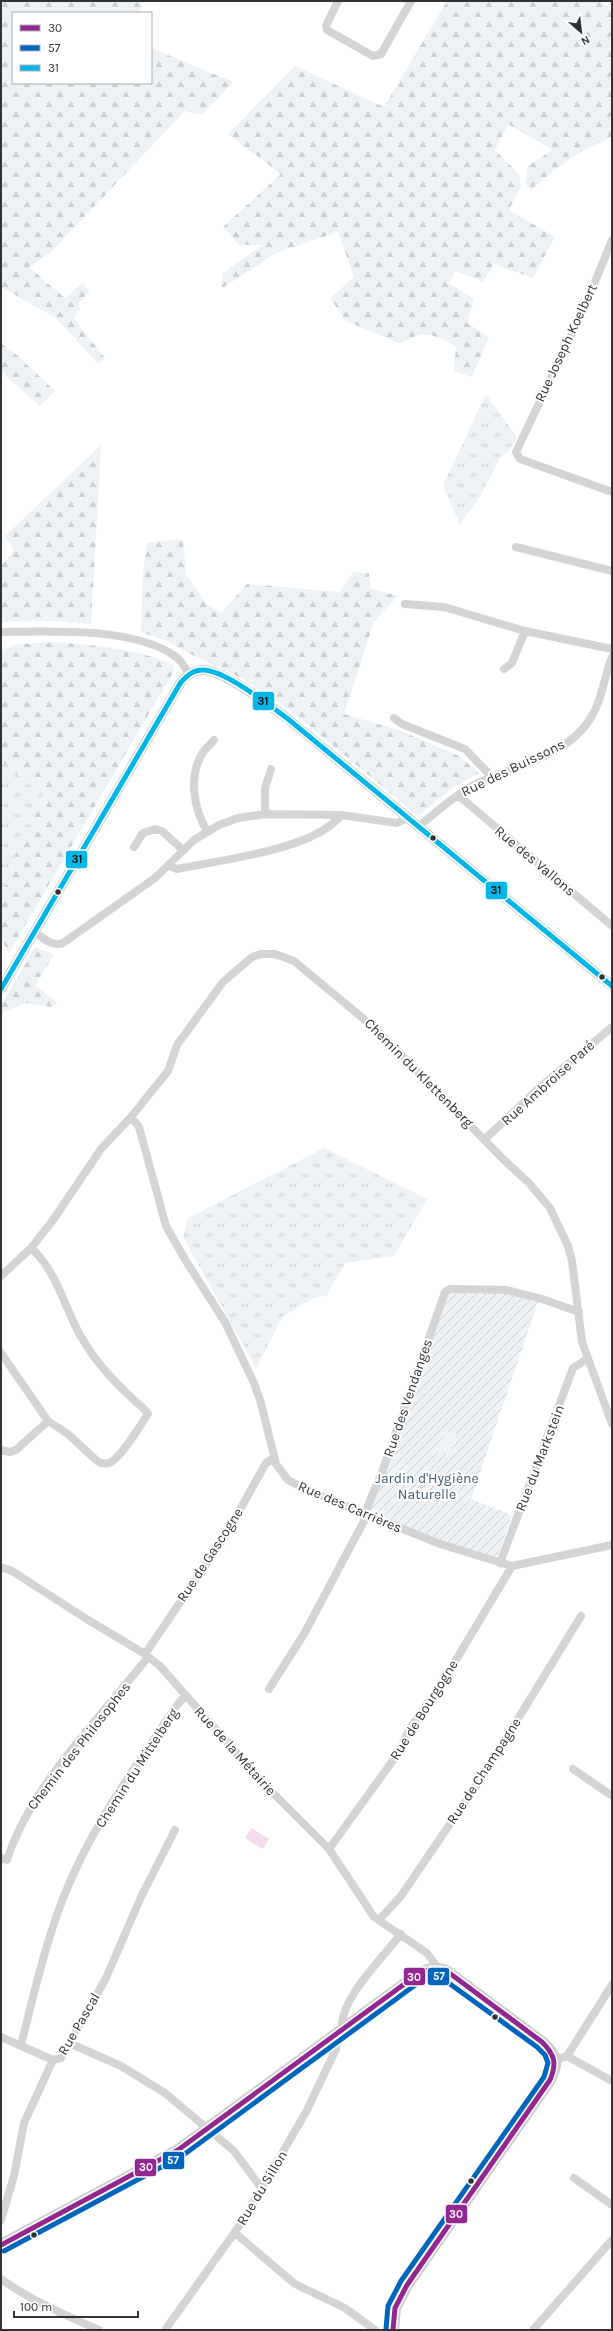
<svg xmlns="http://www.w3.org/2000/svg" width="613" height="2331" viewBox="0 0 613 2331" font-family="Karla,sans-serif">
	<defs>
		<pattern id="grass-tufts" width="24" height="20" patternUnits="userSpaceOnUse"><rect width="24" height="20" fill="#ecf2f6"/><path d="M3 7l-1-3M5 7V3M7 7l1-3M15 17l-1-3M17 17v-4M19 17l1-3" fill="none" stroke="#cbd0d3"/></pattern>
		<pattern id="forest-firs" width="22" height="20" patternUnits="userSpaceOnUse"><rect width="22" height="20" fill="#ecf2f6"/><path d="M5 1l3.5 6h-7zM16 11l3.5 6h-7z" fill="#cbd0d3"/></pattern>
		<pattern id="garden-furrows" width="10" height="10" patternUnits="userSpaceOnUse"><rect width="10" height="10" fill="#ecf2f6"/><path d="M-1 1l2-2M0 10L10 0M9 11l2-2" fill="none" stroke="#cbd0d3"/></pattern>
	</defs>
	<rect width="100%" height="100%" fill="#fff"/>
	<!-- grass -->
	<path fill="url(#grass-tufts)" d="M486 394 517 437 509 451 500 458 481 495 460 525 443 485Z
		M1 762 44 795 16 853 9 883 1 889Z
		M324 1148 427 1199 394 1256 345 1263 327 1295 312 1299 283 1316 256 1368 183 1237 188 1218Z"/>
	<!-- forest -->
	<path fill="url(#forest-firs)" d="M1 1H144L139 13H13V83H151V48L233 82 202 115 185 111 51 252 29 267 65 298 82 283 90 291 79 302 80 309 73 318 105 358 98 364 56 318 1 287Z
		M447 1H604L603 3 612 9V137C579 151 557 166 531 190L525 183 528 166 552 150 508 124 495 150 519 174 521 185 509 210 555 237 533 278 494 264 483 282 455 271 449 283 474 299 467 323 489 337 472 377 454 371 456 347C431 332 426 331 399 343L346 321 330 298 354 277 338 232 278 252 221 289 223 273 262 245H239L223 227 281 174 228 134 295 66 384 107Z
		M1 343 18 356 55 391 40 406 1 372Z
		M101 445 91 624 52 621 1 622V566L14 551 5 536Z
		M183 539 186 575 207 604 221 613 247 584 340 592 353 572 369 573 370 588 398 596 374 622 344 714 399 730 459 756 479 773 451 789 418 816 289 709 243 679 184 651 167 641 141 632 143 573 147 543Z
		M57 642C95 646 138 648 173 665L174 671 9 953 1 939V889L9 883 16 853 44 795 1 762V650L18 644Z
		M35 947 54 954 35 986 58 1003 50 1007 25 1003 1 1013V1006Z"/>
	<!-- garden -->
	<path fill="url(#garden-furrows)" d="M457 1293C479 1293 520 1289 538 1302L471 1499 512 1515 498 1555 492 1558C451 1545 406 1532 370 1509L447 1295Z"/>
	<!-- pitch -->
	<path fill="#ecf2f6" d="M446 1430 457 1434 449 1455 439 1451Z"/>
	<!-- water -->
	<path fill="#f4dbee" d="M251 1828 269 1839 263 1849 245 1838Z"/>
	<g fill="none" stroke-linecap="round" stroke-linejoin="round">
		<!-- minor -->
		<path stroke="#d4d4d4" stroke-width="8" d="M338 1 326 26 327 30 373 56 381 54 411 1
			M612 240 586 304 516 452 520 459 612 492
			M516 547 612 571
			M405 604 444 607 525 631 612 649
			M1 632C49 631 137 627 176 657 182 661 185 668 189 674
			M504 669 512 663 525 631
			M394 718 402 724 465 749 492 777
			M458 795 612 926
			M265 814V788L271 769
			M419 826C436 813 451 798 470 787 509 766 564 760 590 719 602 701 604 677 612 657
			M207 831C194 809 188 778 202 754 205 749 210 745 214 740
			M134 847 143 833 155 829 162 831 183 850
			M170 866 177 869C219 860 315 850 341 815
			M34 932C43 938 52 947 63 943L155 878 194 840 219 825 238 818 265 814 341 815 397 823 409 817
			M131 1117 139 1127 166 1226 186 1261 225 1322 254 1383 261 1403 276 1464 288 1480 307 1490 440 1544 512 1566 612 1545
			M485 1139 539 1088 612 1027
			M1 1276 31 1248 53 1220 101 1149 131 1117 168 1071 177 1045 223 982 252 957 261 954H275L294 961 377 1030 504 1160 529 1183 550 1208 568 1246 572 1261 582 1342 612 1424
			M1 1353 48 1421 68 1434 97 1461C100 1463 105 1464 109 1463 120 1460 140 1425 148 1414L144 1409C119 1387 97 1365 80 1335 64 1306 56 1270 31 1248
			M1 1450 10 1452 16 1450 48 1421
			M500 1563 573 1368 587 1359
			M1 1567 12 1571 85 1618 145 1654 160 1666 263 1783 329 1849 374 1917 427 1953 438 1968
			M145 1654 226 1535 266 1463 274 1458
			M269 1689 304 1634 364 1521 368 1505 382 1472 445 1292 450 1289 507 1290 542 1299 579 1312
			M573 1769 612 1796
			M329 1849 399 1752 410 1728 444 1680 512 1566
			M1 1858 7 1860C31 1785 100 1718 148 1657
			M379 1920 401 1896 486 1771 581 1616
			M342 2029C339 2000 383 1957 401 1934
			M1 2037 53 2060
			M69 2043 121 2066 165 2093 234 2151 262 2189
			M21 2045C34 1994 45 1944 64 1896 91 1827 136 1766 177 1705L185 1696
			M567 2056 612 2081
			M53 2060 61 2058 106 1978 141 1897 175 1830
			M556 2060 567 2056 612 1985
			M574 2178 612 2205
			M1 2220 14 2176 24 2123 53 2060
			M235 2233 295 2284 345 2308 375 2330
			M1 2279C32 2301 65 2315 99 2330
			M165 2330 242 2222 306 2112 336 2049 337 2039 334 2035
			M533 2330 612 2240"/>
		<!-- tertiary -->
		<path stroke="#d4d4d4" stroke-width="10" d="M1 989 181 682C187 675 195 669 205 670 227 673 269 705 288 719L612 986"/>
		<!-- secondary -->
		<path stroke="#cfcfcf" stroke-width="12" d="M1 2245 178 2150 418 1974C428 1969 437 1966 448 1972L542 2042C557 2056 559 2061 550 2080L407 2285 395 2308 393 2330"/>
		<!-- bus-1 casing -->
		<g stroke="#fff" stroke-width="8">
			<path id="bus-1" d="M1 2245 178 2150 418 1974C428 1969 437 1967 448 1972L542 2042C555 2055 557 2063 550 2080L407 2285 395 2308 393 2330"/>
		</g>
		<!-- bus-2 casing -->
		<g stroke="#fff" stroke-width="8">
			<path id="bus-2" d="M4 2251 182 2156 422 1980 439 1976 537 2047 545 2055 548 2063 544 2077 401 2281 388 2306 386 2329"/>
		</g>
		<!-- bus-3 casing -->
		<g stroke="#fff" stroke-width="8">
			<path id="bus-3" d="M1 989 181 682C187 676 193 670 202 670 224 669 270 706 288 719L612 986"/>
		</g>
		<!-- bus-1 -->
		<use href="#bus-1" stroke="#922790" stroke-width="5"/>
		<!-- bus-2 -->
		<use href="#bus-2" stroke="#0065bd" stroke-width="5"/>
		<!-- bus-3 -->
		<use href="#bus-3" stroke="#03b6e8" stroke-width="5"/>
	</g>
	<!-- markers -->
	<g fill="#323232" stroke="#fff" stroke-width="1.5">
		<circle cx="433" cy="838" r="3.5"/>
		<circle cx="58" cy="892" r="3.5"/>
		<circle cx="602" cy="977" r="3.5"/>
		<circle cx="495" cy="2017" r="3.5"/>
		<circle cx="471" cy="2181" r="3.5"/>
		<circle cx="34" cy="2235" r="3.5"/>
	</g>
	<g text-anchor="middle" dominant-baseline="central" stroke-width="4" stroke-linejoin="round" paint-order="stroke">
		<!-- street labels -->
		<g font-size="14" fill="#323232" stroke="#fff">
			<text transform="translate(566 343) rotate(-65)">Rue Joseph Koelbert</text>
			<text transform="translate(513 768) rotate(-26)">Rue des Buissons</text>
			<text transform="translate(535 861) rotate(40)">Rue des Vallons</text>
			<text transform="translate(419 1073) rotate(45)">Chemin du Klettenberg</text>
			<text transform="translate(548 1083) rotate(-42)">Rue Ambroise Paré</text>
			<text transform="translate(408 1398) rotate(-71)">Rue des Vendanges</text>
			<text transform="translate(540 1458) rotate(-69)">Rue du Markstein</text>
			<text transform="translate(350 1507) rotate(23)">Rue des Carrières</text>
			<text transform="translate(210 1555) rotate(-57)">Rue de Gascogne</text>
			<text transform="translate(424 1710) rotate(-58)">Rue de Bourgogne</text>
			<text transform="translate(79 1746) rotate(-52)">Chemin des Philosophes</text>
			<text transform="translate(235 1751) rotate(48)">Rue de la Métairie</text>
			<text transform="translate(137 1768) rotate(-57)">Chemin du Mittelberg</text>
			<text transform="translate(484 1771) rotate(-57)">Rue de Champagne</text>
			<text transform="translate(79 2024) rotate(-60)">Rue Pascal</text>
			<text transform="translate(262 2188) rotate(-59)">Rue du Sillon</text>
		</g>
		<!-- park labels -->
		<g font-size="14" fill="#3b5b73" stroke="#fff">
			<text x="427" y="1478">Jardin d'Hygiène<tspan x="427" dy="16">Naturelle</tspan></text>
		</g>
	</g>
	<g stroke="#fff" stroke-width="1.5">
		<rect x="252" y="691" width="23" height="20" rx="4" fill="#03b6e8"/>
		<rect x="65" y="850" width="23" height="19" rx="4" fill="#03b6e8"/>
		<rect x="485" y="881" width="23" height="19" rx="4" fill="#03b6e8"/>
		<rect x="427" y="1967" width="23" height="19" rx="4" fill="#0065bd"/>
		<rect x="403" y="1967" width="23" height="19" rx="4" fill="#922790"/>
		<rect x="162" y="2151" width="23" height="19" rx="4" fill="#0065bd"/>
		<rect x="134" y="2158" width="23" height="19" rx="4" fill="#922790"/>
		<rect x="445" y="2204" width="23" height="20" rx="4" fill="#922790"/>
	</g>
	<g font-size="11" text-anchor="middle" font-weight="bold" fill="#fff">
		<text x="439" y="1980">57</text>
		<text x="414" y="1981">30</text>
		<text x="173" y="2164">57</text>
		<text x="146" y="2171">30</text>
		<text x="456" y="2218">30</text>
	</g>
	<g font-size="11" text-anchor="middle" font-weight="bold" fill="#111">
		<text x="263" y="705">31</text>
		<text x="77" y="863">31</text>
		<text x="496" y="894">31</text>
	</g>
	<!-- border -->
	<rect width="613" height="2331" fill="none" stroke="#323232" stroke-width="4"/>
	<!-- legend -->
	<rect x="12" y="12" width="140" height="72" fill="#ffffff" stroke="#adadad"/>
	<rect x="20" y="25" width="20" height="6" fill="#922790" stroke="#adadad"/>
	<text x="48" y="32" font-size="12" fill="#323232">30</text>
	<rect x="20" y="45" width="20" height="6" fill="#0065bd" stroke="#adadad"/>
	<text x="48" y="52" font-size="12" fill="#323232">57</text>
	<rect x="20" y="65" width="20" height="6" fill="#03b6e8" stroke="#adadad"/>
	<text x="48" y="72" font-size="12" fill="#323232">31</text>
	<!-- north arrow -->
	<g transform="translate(581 32) rotate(152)" stroke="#ffffff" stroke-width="3" paint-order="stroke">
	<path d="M0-3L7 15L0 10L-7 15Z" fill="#323232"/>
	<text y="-6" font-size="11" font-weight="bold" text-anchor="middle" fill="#323232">N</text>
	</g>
	<!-- scale -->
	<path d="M14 2311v6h124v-6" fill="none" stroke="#323232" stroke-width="2"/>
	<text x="20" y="2311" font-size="12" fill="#323232" stroke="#ffffff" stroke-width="3" paint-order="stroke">100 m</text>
</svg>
